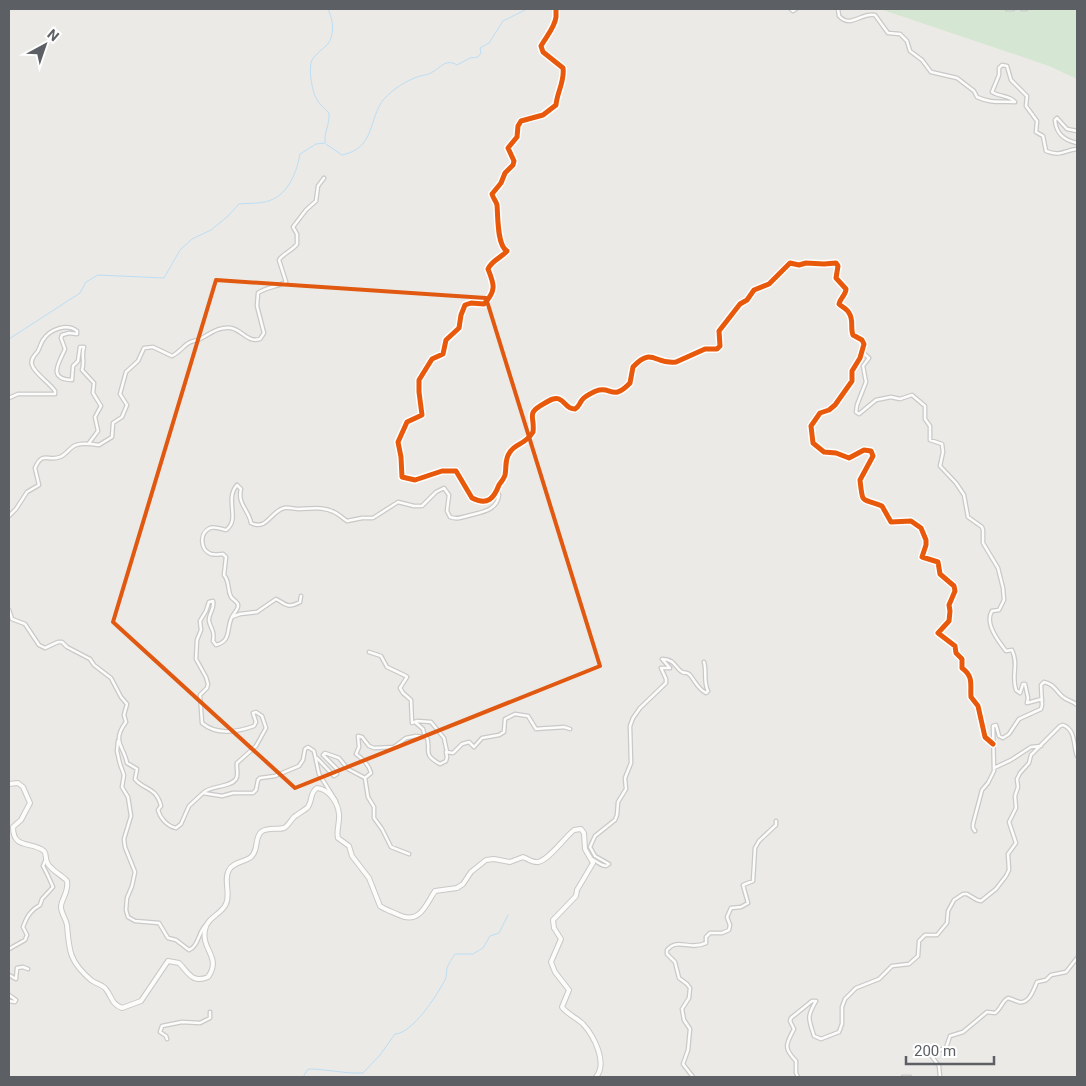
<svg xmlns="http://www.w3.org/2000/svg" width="1086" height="1086" viewBox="0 0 1086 1086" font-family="Roboto,sans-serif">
	<rect width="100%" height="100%" fill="#eceae6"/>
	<!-- green -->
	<path fill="#d5e7d2" d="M880 9H1077V79L1049 66Z"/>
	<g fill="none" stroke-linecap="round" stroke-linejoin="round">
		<!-- stream -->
		<path stroke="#bbdef5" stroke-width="1" d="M326 144 342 155C376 148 368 118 384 99 393 89 407 80 420 76 424 75 427 75 431 73 440 68 446 58 457 65L470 58 478 57 481 53 480 48 489 43 503 21 527 9
			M9 339 80 293 86 282 98 275 164 278 180 250 192 239 211 230 227 217 239 204C249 203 262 204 271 200 289 193 297 171 300 154L316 144 325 143C324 132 330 124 329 113 325 109 319 104 316 98 312 91 308 67 312 60 316 54 321 50 326 46 336 35 333 20 328 9
			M303 1077 308 1069C327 1069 345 1074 363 1073L380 1055 395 1034C413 1033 437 995 445 980 447 976 446 973 447 968 449 963 452 958 455 954H473L483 948 490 936 499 933 508 915"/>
		<!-- street casing -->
		<g stroke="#c8c9c8" stroke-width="5">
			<path id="street" d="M556 9C556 11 556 14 556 17 555 27 546 37 541 46L543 52 563 68C565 81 557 92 556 105L543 115 521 121 518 126 517 137 508 148 514 161 513 165 505 173 501 183 492 194C493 198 496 201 497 205 498 216 497 246 507 251 501 258 492 260 488 269 494 284 497 290 484 304L471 303 465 305 461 315 459 328 446 340 443 354 432 359 419 380V392L422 415 407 422 398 442 401 457 402 477 415 480 442 471H456L472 498C488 506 494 498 499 485 501 482 504 479 505 475 507 466 504 460 510 452 516 443 525 445 533 432 535 415 525 414 545 403 549 401 553 397 559 399 566 402 566 409 575 409 579 407 579 404 582 400 585 396 592 393 596 391 611 385 612 402 630 383L633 367C652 346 655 365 676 362L705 349H717L720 346 719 331 740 304 747 300 754 290 769 284 790 263 799 265 806 263 824 264 836 263 838 266 836 278 846 289C846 295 840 298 839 304 842 307 847 309 849 313 854 320 850 328 853 335L862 340 864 344 860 358 852 371V381L835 405 829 410 820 413 811 426 813 443 824 452 836 453 849 458 864 450 871 451 873 456 860 480C863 506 861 497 882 506L891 522 911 521 921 528 926 540V545L922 557 938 562 940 574 954 586 955 591 949 605 950 611 949 621 938 633 955 646 956 653 962 659V668C974 677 970 684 971 697L978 706 985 737 993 744
				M791 9 793 11 796 9
				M838 9 839 16C851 29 861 12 875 15L888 33 900 34 907 41 910 51 922 60 931 72 957 78 974 91 977 97C992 104 1000 101 1015 102 1010 95 999 97 992 92L999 75V68L1002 65 1007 66 1011 80 1027 96 1026 106 1037 121 1036 132 1043 136 1046 151C1061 157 1065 150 1077 149
				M1007 9H1013
				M1022 9H1026
				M1077 131 1067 129 1057 118 1055 120C1056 134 1064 140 1077 143
				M861 351 869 358 863 366 866 382 857 405 856 412 859 414 876 400 891 397 900 399 912 395 925 406V419L930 426V440L942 444 943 452 940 466 956 483 964 495 968 517 982 527 983 530V543L998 568 1003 588 1004 600 999 610 992 611C984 623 999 642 1006 651L1012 650C1019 665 1011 675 1016 690L1020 693 1023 684H1025L1028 698 1027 703 1042 699
				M9 398 18 394H55V391C50 383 35 374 32 365 30 359 35 355 38 351 40 347 41 343 43 340 50 329 67 323 77 331V334L69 333 62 335 61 338 65 349C59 363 47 379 72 380L73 366 78 361 80 347H84C81 355 85 362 82 370L94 383 93 393 101 406 95 417 98 431 89 443
				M9 516 16 509 27 492 39 485 35 468C43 450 48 462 60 457 66 455 70 447 76 445 81 443 93 444 99 445L112 437 113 423 122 417 127 405 120 394 126 372 138 361 144 348 153 347 172 356C178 353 182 348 187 344 191 341 194 341 198 340 209 335 218 326 231 328 242 330 248 343 260 339L264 333 257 306 258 293C266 287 277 287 286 282L279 260C282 254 292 251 297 244V234L293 227 306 210 316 201 318 186 324 178
				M9 610 12 619 25 624 39 645 45 648 58 642H62L67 647 90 659 94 665 111 678 121 697 127 704 124 715 126 722C111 742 124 746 127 763L137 769 135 779C143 790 156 786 161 806L158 810C160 818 167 826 176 828L181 824 189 806 203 793
				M232 617 240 614 257 612 276 599C286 604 287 609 300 602L301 596
				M369 652 381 656 387 667 406 676 407 677 400 688 403 693 411 700 412 723 417 721 431 722 444 738 447 752 453 753 462 744 469 742 474 747 482 738 499 735 504 732 505 719 515 714 528 716 536 729C546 728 555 728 564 727L570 729
				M426 735C433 750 420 753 440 764L446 761 447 757 446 752
				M118 741 117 751 120 764 124 775 122 787 128 797 131 816 124 839 125 847 135 872 132 886 127 898 126 910 128 917 135 921 159 923 168 938 176 940 189 950C199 946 198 932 206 925
				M317 758 334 776 337 774V769L323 755 325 753 339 758 348 769 365 778 371 773C369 765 363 759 356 754L359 747 358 736 362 737 369 746 374 748 394 747 406 738 416 736 425 737 423 729 415 722
				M994 768 1011 760 1031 747 1041 746
				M365 778 368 797 374 807V818L382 829 391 847 409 854
				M336 801 319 774 314 751 308 747 305 749 303 760 299 766 275 776 260 778 258 780 256 790 253 793H233L222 796 203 793C211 785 230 788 236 779 239 775 236 768 237 763L256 746 266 728 262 716 256 712 253 713 256 722 254 726C237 732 216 735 202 723L200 695 207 688 208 684 206 677 196 659 197 640 201 630 200 621 206 611 209 602 213 601C215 609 208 614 209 621 211 630 215 630 213 641L216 645C232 641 226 628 232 617 233 614 238 610 238 606 239 602 233 600 231 597 227 589 230 582 224 575L226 557 223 554C220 554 215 555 211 554 200 550 199 533 210 528 215 526 221 529 226 530 241 519 224 500 237 485L241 489C237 504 249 510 251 523 267 531 271 511 284 508 289 507 294 509 299 509 312 509 322 506 334 512 339 514 342 518 347 521L362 518H373L398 502 414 506H422L436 492 444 488 449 495 447 511 450 517C457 520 463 517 471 515 483 512 497 510 499 495L497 492
				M975 831 973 828V824L982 790 988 783 994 771 993 726 996 725 999 736 1003 738 1009 734 1019 719 1041 709 1042 705 1041 685 1044 682C1054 684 1056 691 1063 697 1068 701 1073 701 1077 705
				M592 859 602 865 606 866 609 864 595 856 590 847 595 836 615 820 617 815 618 802 626 789 625 778 631 763 630 726 633 718 640 708 666 683V679L661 668H670L662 659C675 659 675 668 682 672 687 674 686 671 690 675 695 681 698 689 706 693L708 691C703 681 707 672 704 662
				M9 949 25 940 27 935 23 927C27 916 31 910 40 905L42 899 53 887C50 880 47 873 43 866L46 859
				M9 975 16 979 17 968 23 967 28 969
				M9 995 16 1000 15 1002 9 1001
				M167 1039 166 1036 160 1032 162 1026 182 1022 200 1023 210 1018V1012
				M693 1077 683 1064 688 1050 690 1029 684 1020 682 1009 689 998 690 988 687 984 679 978 675 962 667 954V950C678 937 689 951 706 943V937L710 933H722L729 930 730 925 727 917 731 908 741 907 748 903 743 885 753 881 755 848 759 841 776 825V821
				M798 1077 796 1073V1061C783 1048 786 1044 794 1029L790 1021 791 1018 812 1001H816C806 1018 809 1019 814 1036L821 1039 839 1032 842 1024V1007L845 999 856 988 879 979 892 966 909 964 918 956 919 941 925 935H937L947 923 948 911 954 900 963 894H967L977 900 981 901 996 889 1006 876 1009 870 1008 854 1016 843 1009 822 1016 808 1015 796 1018 787 1017 779 1020 773 1029 763 1031 755 1060 726 1063 725C1076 730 1073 745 1077 756
				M903 1077H910
				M940 1077 939 1066 930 1054 933 1052 946 1048 950 1036 963 1032 987 1012 995 1013C1001 1009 1002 1001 1008 998 1012 999 1016 1001 1019 1002 1030 1004 1034 988 1037 982L1046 980 1051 975 1066 972 1077 958"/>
		</g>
		<!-- secondary casing -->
		<g stroke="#c8c8c7" stroke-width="6">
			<path id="secondary" d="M9 784 18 783 23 787 30 803 21 820 13 827C13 850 32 841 44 851 47 855 45 858 47 862 50 870 62 875 67 881 69 893 61 899 61 907 61 913 66 919 67 925 69 952 70 962 91 980 96 984 101 984 105 988 112 996 111 1004 122 1008L141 1001 168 961 179 963C188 972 192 984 208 977 222 957 201 950 205 930 207 917 221 915 226 904 231 893 223 880 229 870 233 862 245 862 251 857 259 850 254 839 261 832 267 827 277 830 284 828 288 826 291 820 294 817 298 814 303 811 307 808 313 802 309 793 317 788 329 789 338 803 339 814 340 823 336 830 338 838L349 846 352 856 369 878 380 906C386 910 393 912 399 915 420 925 426 904 435 891L457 888 463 884 471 872 486 860 494 859 510 862 523 857C528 859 533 863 538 862 549 860 565 837 574 830L581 829 584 833 585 849 593 863 577 890 576 896 553 920 554 928 561 939 551 962 555 972 569 990 562 1007C567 1014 577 1018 583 1024 594 1036 608 1063 596 1077"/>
		</g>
		<!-- street -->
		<use href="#street" stroke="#fcfcfb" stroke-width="2.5"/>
		<!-- secondary -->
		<use href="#secondary" stroke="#fcfcfb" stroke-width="4"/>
		<!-- cycleway casing -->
		<g stroke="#fff" stroke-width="8">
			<path id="cycleway" d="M556 9C556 11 556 14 556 17 555 27 546 37 541 46L543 52 563 68C565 81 557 92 556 105L543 115 521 121 518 126 517 137 508 148 514 161 513 165 505 173 501 183 492 194C493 198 496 201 497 205 498 216 497 246 507 251 501 258 492 260 488 269 494 284 497 290 484 304L471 303 465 305 461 315 459 328 446 340 443 354 432 359 419 380V392L422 415 407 422 398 442 401 457 402 477 415 480 442 471H456L472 498C488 506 494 498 499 485 501 482 504 479 505 475 507 466 504 460 510 452 516 443 525 445 533 432 535 415 525 414 545 403 549 401 553 397 559 399 566 402 566 409 575 409 579 407 579 404 582 400 585 396 592 393 596 391 611 385 612 402 630 383L633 367C652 346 655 365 676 362L705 349H717L720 346 719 331 740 304 747 300 754 290 769 284 790 263 799 265 806 263 824 264 836 263 838 266 836 278 846 289C846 295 840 298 839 304 842 307 847 309 849 313 854 320 850 328 853 335L862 340 864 344 860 358 852 371V381L835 405 829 410 820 413 811 426 813 443 824 452 836 453 849 458 864 450 871 451 873 456 860 480C863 506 861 497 882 506L891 522 911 521 921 528 926 540V545L922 557 938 562 940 574 954 586 955 591 949 605 950 611 949 621 938 633 955 646 956 653 962 659V668C974 677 970 684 971 697L978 706 985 737 993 744"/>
		</g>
		<!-- cycleway -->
		<use href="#cycleway" stroke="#e8590c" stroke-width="5"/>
	</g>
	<!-- marked area -->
	<path fill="none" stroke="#e15910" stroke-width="4" stroke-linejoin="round" d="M216 280 486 298 600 666 295 788 113 622Z"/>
	<!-- border -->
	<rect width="1086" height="1086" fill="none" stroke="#5c6064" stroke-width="20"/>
	<!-- north arrow -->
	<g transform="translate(45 45) rotate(40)" stroke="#ffffff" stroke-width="4" paint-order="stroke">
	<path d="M0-4L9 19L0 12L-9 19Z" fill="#5c6064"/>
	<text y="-8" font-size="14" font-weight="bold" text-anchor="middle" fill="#5c6064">N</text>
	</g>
	<!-- scale -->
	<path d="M906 1056v8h88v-8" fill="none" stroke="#5c6064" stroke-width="2.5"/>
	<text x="914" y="1056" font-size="15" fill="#5c6064" stroke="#ffffff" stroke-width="4" paint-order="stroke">200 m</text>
</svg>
